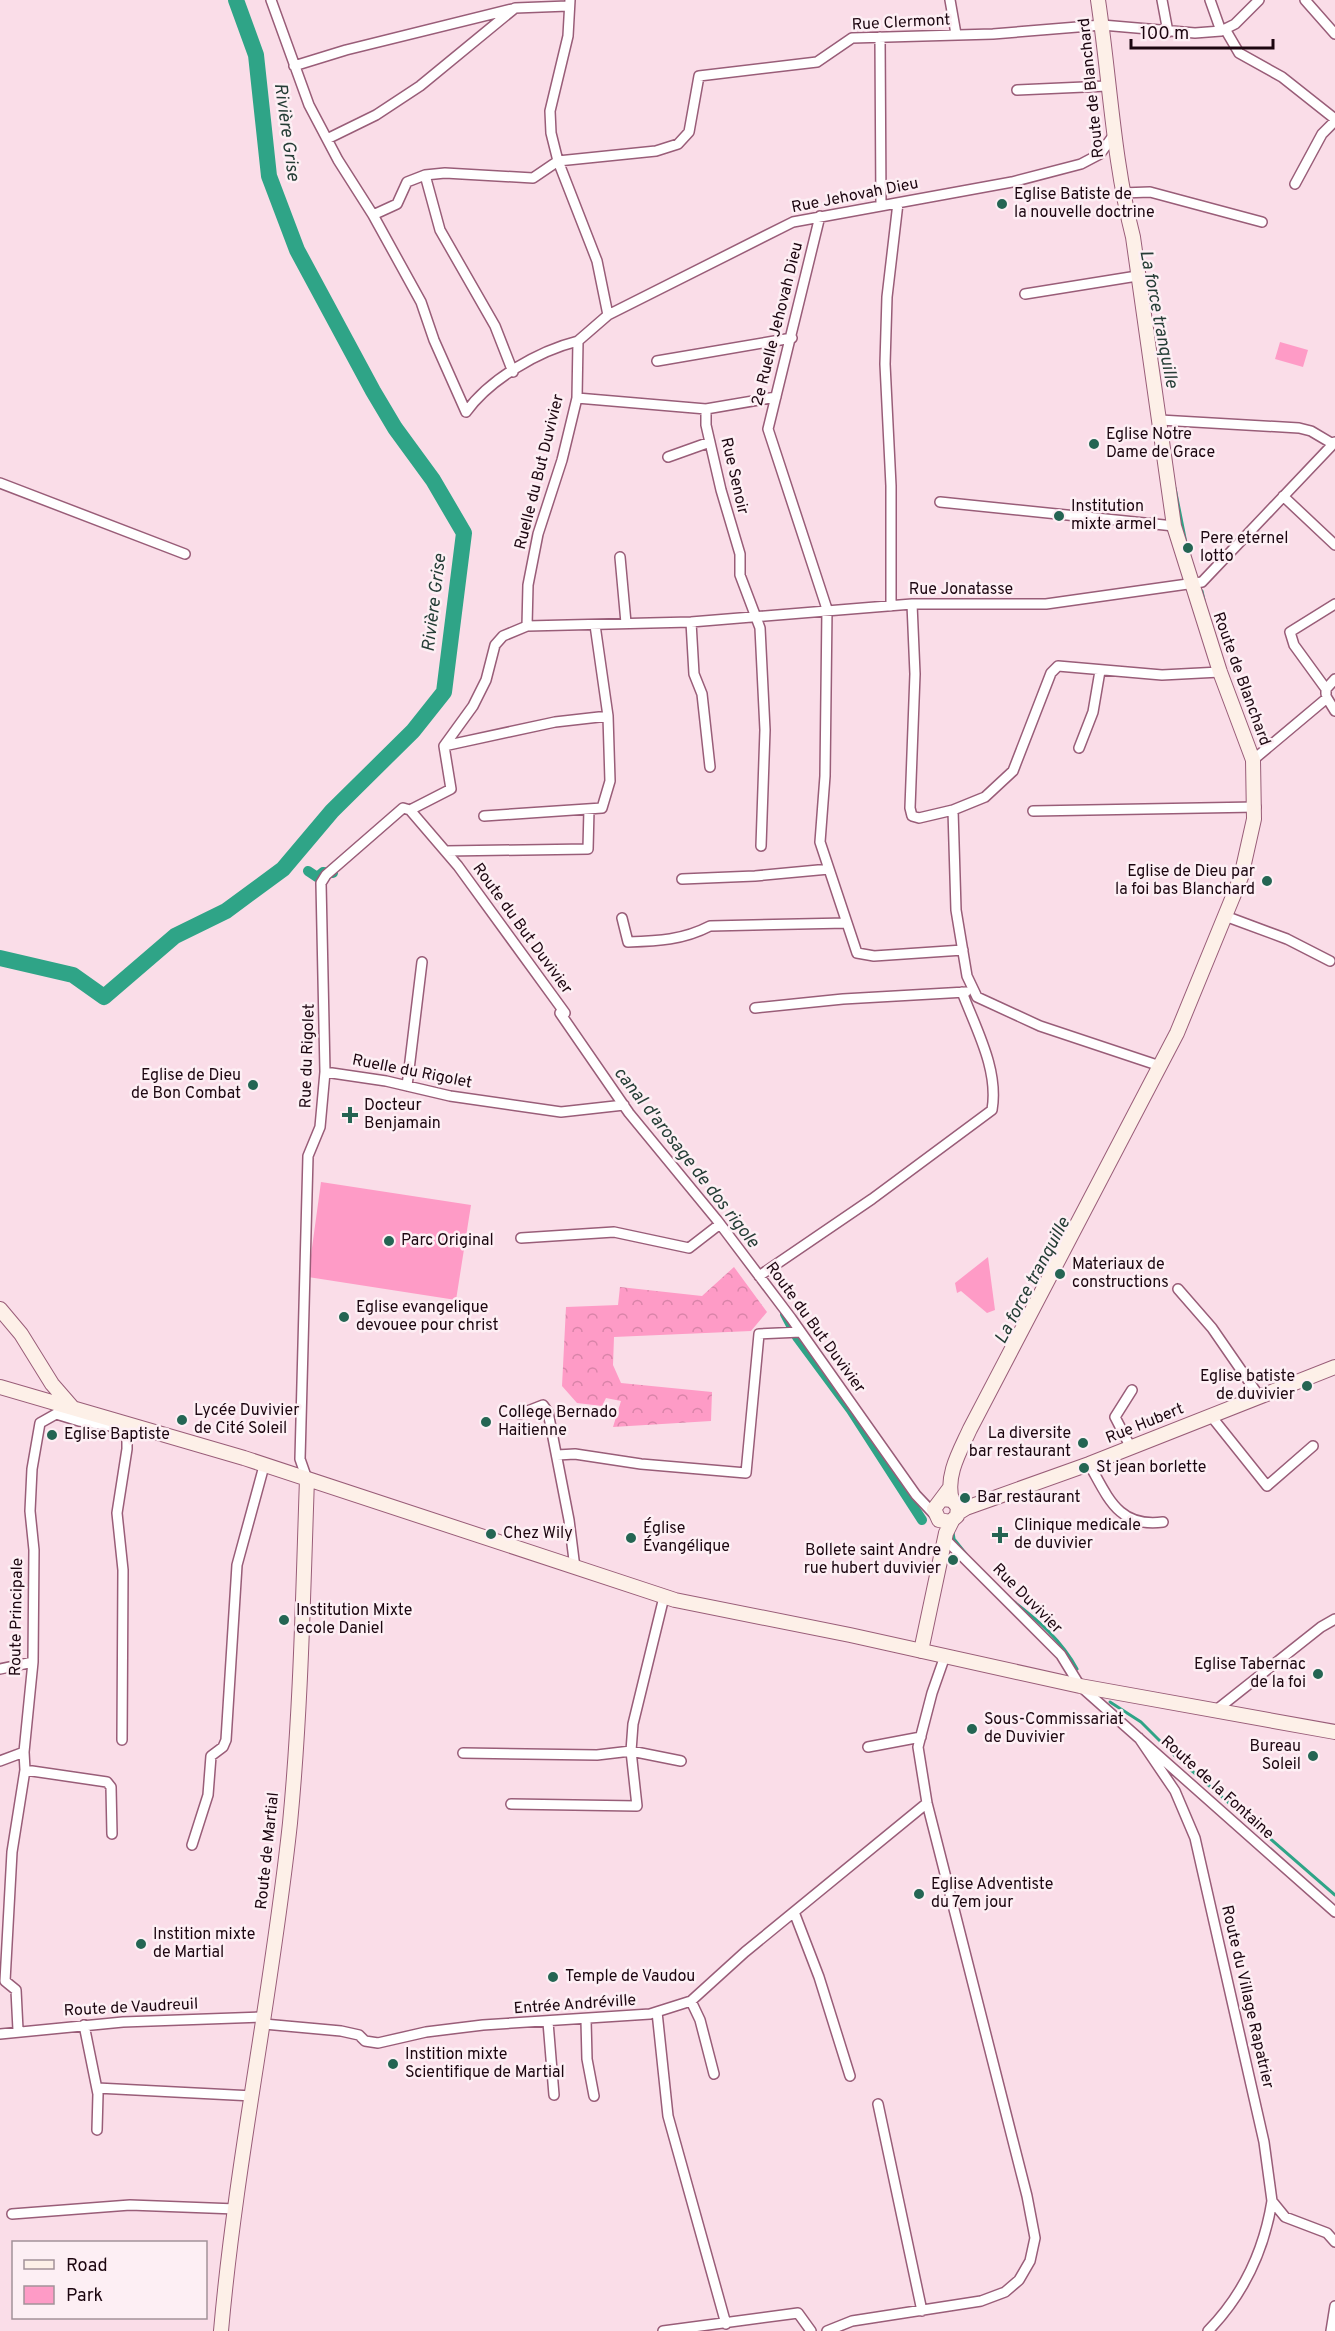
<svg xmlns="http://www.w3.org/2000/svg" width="1335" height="2331" viewBox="0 0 1335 2331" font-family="Overpass,sans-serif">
	<defs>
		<pattern id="forest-crowns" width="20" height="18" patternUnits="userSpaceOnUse" patternTransform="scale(1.5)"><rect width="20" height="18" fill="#fe9bc6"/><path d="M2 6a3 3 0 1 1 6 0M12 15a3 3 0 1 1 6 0" fill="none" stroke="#d984a9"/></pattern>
	</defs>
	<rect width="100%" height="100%" fill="#fadde8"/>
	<!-- green -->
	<path fill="#fe9bc6" d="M1280 342 1308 350 1303 367 1275 359Z
		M321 1182 471 1205 456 1300 308 1277Z
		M988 1257 995 1310 987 1313 961 1291 957 1293 955 1283Z"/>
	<!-- forest -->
	<path fill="url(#forest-crowns)" d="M734 1267 767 1312 751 1331 614 1337 613 1365 621 1383 712 1392 711 1421 613 1427 621 1401 606 1398 602 1406 577 1403 562 1386 566 1307 618 1305 620 1287 702 1296Z"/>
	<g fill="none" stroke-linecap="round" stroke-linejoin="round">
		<!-- stream -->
		<path stroke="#2fa487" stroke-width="3" d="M1175 488 1186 543
			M1202 591 1204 600
			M953 1532 954 1539 966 1554
			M1013 1601C1038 1620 1062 1641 1077 1669
			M1110 1702 1141 1722 1176 1757 1335 1895"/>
		<!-- canal -->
		<path stroke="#2fa487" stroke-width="10" d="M308 871 317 877 323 872 333 873
			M785 1314 797 1337 851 1410 922 1520"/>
		<!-- river -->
		<path stroke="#2fa487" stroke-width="16" d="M0 958 73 975 104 997 175 936 226 911 283 869 332 811 413 731 444 692 464 533 433 480 395 428 373 391 297 250 269 176 256 55 236 0"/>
		<!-- street casing -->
		<g stroke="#995d78" stroke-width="12">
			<path id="street" d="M271 0 309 105 338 160 373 215 421 302 434 340 466 412
				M950 0 956 34
				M1162 0 1168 32
				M1210 0 1221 31
				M1305 0 1335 34
				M1225 29 1239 53 1282 77 1335 119
				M880 37 881 206
				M294 66 346 50 512 9
				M1017 90 1107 86
				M327 139 376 115 420 86 515 8 568 6
				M425 175 440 230 495 326 513 372
				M1295 184 1322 134 1335 121
				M1122 193 1150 192 1262 222
				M373 215 397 204 407 182 425 175 445 173 533 178 558 161 656 151 678 144 689 132 699 76 817 62 852 38 993 34 1102 25 1195 33 1221 31 1235 24 1259 0
				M820 216 768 429 827 609 825 776 820 842 857 953 874 956 963 950
				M1025 294 1137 276
				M608 315 793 222 1012 182 1081 164 1100 154 1113 136
				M657 361 792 338
				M577 398 706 409
				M466 412C490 379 538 351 578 341
				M1160 420 1299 428 1311 431 1333 444
				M668 457 710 442
				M0 483 185 554
				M1283 496 1335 545
				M940 502 1174 526
				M620 557 626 623
				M912 604 915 674 910 808 912 816 919 818 953 810
				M891 606V486L885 364 887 297 898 203
				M691 622 694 674 702 694 710 767
				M527 626 691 622 912 604H1046L1202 582 1335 442
				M1326 689 1294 645 1290 632 1335 604
				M1326 694V689L1335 679
				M444 746 555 722 608 716
				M1079 748 1093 712 1100 671
				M1253 760 1327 698 1335 711
				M410 810 451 789 444 746 473 706 486 680 495 645 503 636 527 626 528 585 538 534 562 460 577 398 578 341 608 315 597 261 558 161 551 133 550 111 568 36 570 0
				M1033 811 1256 807
				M484 816 602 808 610 781 608 716 595 625
				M761 846 765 730 760 628 740 575V554L721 490 706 425V409L776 397
				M446 851 588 849 589 809
				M682 879 755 876 829 869
				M1225 916 1287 939 1330 961
				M622 918 628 942C658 941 683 940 710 926L847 923
				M755 1008 843 999 966 992
				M1160 1066 1040 1026 977 997 967 976 956 910 953 810 985 797 1013 771 1051 673 1058 666 1162 675 1220 672
				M325 1072 386 1081 450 1096 561 1112 624 1105
				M407 1086 422 962
				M521 1238 614 1232 689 1248 720 1224
				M759 1276 872 1199 992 1110C999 1070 976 1029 962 992
				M1178 1289 1212 1328 1259 1396
				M520 1414 543 1405 548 1412 569 1520 575 1568
				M1211 1416 1267 1486 1313 1446
				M1131 1448 1115 1417 1132 1390
				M557 1455 575 1454 641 1464 746 1473 759 1334 801 1332
				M1089 1464C1108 1497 1118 1528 1163 1522
				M307 1479 300 1459 308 1156 320 1127 325 1072 321 883 326 875 403 808 410 810 458 866 565 1013H560L629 1113 717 1220 791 1318 916 1495 934 1514
				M945 1539 1061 1655 1080 1686 1335 1912
				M0 1669 33 1662
				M1215 1711 1321 1627 1335 1619
				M1139 1738 1175 1791 1195 1838 1264 2142 1272 2201 1285 2217 1327 2233 1335 2242
				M122 1740 123 1570 117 1513 127 1449V1430
				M868 1747 921 1737
				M463 1753 597 1755 631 1751 681 1761
				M0 1761 24 1752
				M25 1770 107 1782 111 1787 112 1834
				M511 1804 637 1806 631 1751 633 1724 664 1597
				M192 1845 208 1795 211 1756 223 1747 226 1740 237 1565 264 1466
				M794 1912 819 1977 850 2076
				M691 2001 700 2020 714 2074
				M657 2012 668 2116 726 2324
				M586 2020 587 2059 594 2096
				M548 2022 554 2095
				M264 2024 341 2031 359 2035 365 2041 378 2043 426 2032 483 2025 650 2014 691 2001 745 1952 927 1803
				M84 2025 98 2094 97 2130
				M18 2030 16 1990 5 1981 12 1852 25 1770 24 1752 33 1662 34 1550 30 1511 32 1469 40 1423 56 1414 79 1421 117 1427
				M0 2034 123 2022 264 2017
				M97 2088 253 2096
				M878 2104 922 2311
				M12 2214 130 2205 236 2209
				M663 2331 798 2313 811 2331
				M827 2331 852 2321 981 2301 1005 2292 1019 2280 1030 2261 1035 2238 1027 2196 927 1803 918 1747 932 1693 945 1656
				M1208 2331C1244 2294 1264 2251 1272 2201
				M1331 2331 1335 2306"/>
		</g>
		<!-- secondary casing -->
		<g stroke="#995d78" stroke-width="16">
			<path id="secondary" d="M0 1309 21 1334 52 1384 72 1407
				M0 1387 244 1458 675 1600 850 1635 1080 1686 1335 1732
				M942 1499 952 1500 958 1507 957 1516 950 1522 939 1520 934 1509 949 1489
				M952 1500C945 1476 960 1451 970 1429L1177 1033 1241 877 1254 819 1253 760 1220 672 1174 526 1133 237C1113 159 1110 80 1098 0
				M958 1513 966 1508 1089 1464 1335 1367
				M921 1651 946 1533 952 1521
				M221 2331C236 2161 272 1993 290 1823 301 1709 303 1593 307 1479"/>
		</g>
		<!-- street -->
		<use href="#street" stroke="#fff" stroke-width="9"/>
		<!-- secondary -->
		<use href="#secondary" stroke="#fdf0e8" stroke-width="14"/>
	</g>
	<!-- markers -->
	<g fill="#246553" stroke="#fdeff4" stroke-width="2">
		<circle cx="1002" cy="204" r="6"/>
		<circle cx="1094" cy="444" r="6"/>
		<circle cx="1059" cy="516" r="6"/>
		<circle cx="1188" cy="548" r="6"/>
		<circle cx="1267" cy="881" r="6"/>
		<circle cx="253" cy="1085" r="6"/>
		<path d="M347 1106h6v6h6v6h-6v6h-6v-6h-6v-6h6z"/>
		<circle cx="389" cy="1241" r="6"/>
		<circle cx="1060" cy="1274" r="6"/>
		<circle cx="344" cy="1317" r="6"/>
		<circle cx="1307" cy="1386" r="6"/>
		<circle cx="182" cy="1420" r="6"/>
		<circle cx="486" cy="1422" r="6"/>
		<circle cx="52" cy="1435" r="6"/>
		<circle cx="1083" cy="1443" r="6"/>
		<circle cx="1084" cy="1468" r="6"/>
		<circle cx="965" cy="1498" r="6"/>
		<circle cx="491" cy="1534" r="6"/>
		<path d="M997 1526h6v6h6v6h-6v6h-6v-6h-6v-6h6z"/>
		<circle cx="631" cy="1538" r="6"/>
		<circle cx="953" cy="1560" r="6"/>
		<circle cx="284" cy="1620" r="6"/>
		<circle cx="1318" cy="1674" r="6"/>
		<circle cx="972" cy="1729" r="6"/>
		<circle cx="1313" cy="1756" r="6"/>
		<circle cx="919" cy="1894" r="6"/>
		<circle cx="141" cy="1944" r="6"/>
		<circle cx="553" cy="1977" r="6"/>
		<circle cx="393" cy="2064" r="6"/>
	</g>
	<g text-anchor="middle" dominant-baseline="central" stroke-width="5" stroke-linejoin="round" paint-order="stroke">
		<!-- street labels -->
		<g font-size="16" fill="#1c0610" stroke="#fdeff4">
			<text transform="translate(901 23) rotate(-3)">Rue Clermont</text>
			<text transform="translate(1092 88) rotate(-96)">Route de Blanchard</text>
			<text transform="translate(855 196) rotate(-11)">Rue Jehovah Dieu</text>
			<text transform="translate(778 324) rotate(-76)">2e Ruelle Jehovah Dieu</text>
			<text transform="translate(540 472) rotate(-76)">Ruelle du But Duvivier</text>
			<text transform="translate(734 476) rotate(77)">Rue Senoir</text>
			<text x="961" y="590">Rue Jonatasse</text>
			<text transform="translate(1241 679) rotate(70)">Route de Blanchard</text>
			<text transform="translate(522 929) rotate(54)">Route du But Duvivier</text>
			<text transform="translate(308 1056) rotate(-88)">Rue du Rigolet</text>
			<text transform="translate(412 1072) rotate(11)">Ruelle du Rigolet</text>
			<text transform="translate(815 1328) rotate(54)">Route du But Duvivier</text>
			<text transform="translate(1145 1424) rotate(-22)">Rue Hubert</text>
			<text transform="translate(1027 1599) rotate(45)">Rue Duvivier</text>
			<text transform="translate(17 1617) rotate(-89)">Route Principale</text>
			<text transform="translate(1217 1788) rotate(42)">Route de la Fontaine</text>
			<text transform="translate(268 1851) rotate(-84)">Route de Martial</text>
			<text transform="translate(1247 1997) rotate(77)">Route du Village Rapatrier</text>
			<text transform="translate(575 2005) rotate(-4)">Entrée Andréville</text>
			<text transform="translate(131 2008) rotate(-3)">Route de Vaudreuil</text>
		</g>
		<!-- poi labels -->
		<g font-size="16" fill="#1c0610" stroke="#fdeff4" text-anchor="start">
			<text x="1014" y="195">Eglise Batiste de<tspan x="1014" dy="18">la nouvelle doctrine</tspan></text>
			<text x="1106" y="435">Eglise Notre<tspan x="1106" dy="18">Dame de Grace</tspan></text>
			<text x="1071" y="507">Institution<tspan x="1071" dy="18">mixte armel</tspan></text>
			<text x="1200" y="539">Pere eternel<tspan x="1200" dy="18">lotto</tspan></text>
			<text x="1255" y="872" text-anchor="end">Eglise de Dieu par<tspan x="1255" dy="18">la foi bas Blanchard</tspan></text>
			<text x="241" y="1076" text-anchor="end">Eglise de Dieu<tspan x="241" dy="18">de Bon Combat</tspan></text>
			<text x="364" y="1106">Docteur<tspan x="364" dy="18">Benjamain</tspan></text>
			<text x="401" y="1241">Parc Original</text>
			<text x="1072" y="1265">Materiaux de<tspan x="1072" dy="18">constructions</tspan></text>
			<text x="356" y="1308">Eglise evangelique<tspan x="356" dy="18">devouee pour christ</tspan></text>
			<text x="1295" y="1377" text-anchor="end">Eglise batiste<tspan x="1295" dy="18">de duvivier</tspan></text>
			<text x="194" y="1411">Lycée Duvivier<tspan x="194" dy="18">de Cité Soleil</tspan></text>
			<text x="498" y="1413">College Bernado<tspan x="498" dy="18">Haitienne</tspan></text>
			<text x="1071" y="1434" text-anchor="end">La diversite<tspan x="1071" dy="18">bar restaurant</tspan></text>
			<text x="64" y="1435">Eglise Baptiste</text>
			<text x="1096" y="1468">St jean borlette</text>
			<text x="977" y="1498">Bar restaurant</text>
			<text x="1014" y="1526">Clinique medicale<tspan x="1014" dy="18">de duvivier</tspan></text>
			<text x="643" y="1529">Église<tspan x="643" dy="18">Évangélique</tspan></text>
			<text x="503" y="1534">Chez Wily</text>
			<text x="941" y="1551" text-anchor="end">Bollete saint Andre<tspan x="941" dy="18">rue hubert duvivier</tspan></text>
			<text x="296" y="1611">Institution Mixte<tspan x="296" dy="18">ecole Daniel</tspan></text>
			<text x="1306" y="1665" text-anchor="end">Eglise Tabernac<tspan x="1306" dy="18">de la foi</tspan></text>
			<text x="984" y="1720">Sous-Commissariat<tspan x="984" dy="18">de Duvivier</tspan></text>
			<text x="1301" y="1747" text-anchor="end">Bureau<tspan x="1301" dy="18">Soleil</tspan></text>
			<text x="931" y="1885">Eglise Adventiste<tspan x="931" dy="18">du 7em jour</tspan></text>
			<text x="153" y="1935">Instition mixte<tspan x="153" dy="18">de Martial</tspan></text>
			<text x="565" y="1977">Temple de Vaudou</text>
			<text x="405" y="2055">Instition mixte<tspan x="405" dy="18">Scientifique de Martial</tspan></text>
		</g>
		<!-- water labels -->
		<g font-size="18" font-style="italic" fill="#253d36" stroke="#fdeff4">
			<text transform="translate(286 132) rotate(82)">Rivière Grise</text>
			<text transform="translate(1158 319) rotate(79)">La force tranquille</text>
			<text transform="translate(435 603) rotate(-83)">Rivière Grise</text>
			<text transform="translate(686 1158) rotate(52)">canal d'arosage de dos rigole</text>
			<text transform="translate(1033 1281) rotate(-62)">La force tranquille</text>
		</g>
	</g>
	<!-- legend -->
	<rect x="12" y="2241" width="195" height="78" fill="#fdeff4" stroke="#a39299" stroke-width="1.5"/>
	<rect x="24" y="2260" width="30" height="9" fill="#fdf0e8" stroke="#a39299" stroke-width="1.5"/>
	<text x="66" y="2271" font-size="18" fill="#1c0610">Road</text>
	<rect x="24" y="2286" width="30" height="18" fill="#fe9bc6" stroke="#a39299" stroke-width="1.5"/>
	<text x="66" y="2301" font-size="18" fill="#1c0610">Park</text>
	<!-- scale -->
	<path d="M1131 39v9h142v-9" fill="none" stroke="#1c0610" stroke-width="3"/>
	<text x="1140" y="39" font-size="18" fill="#1c0610" stroke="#fdeff4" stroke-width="4.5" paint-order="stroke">100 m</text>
</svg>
